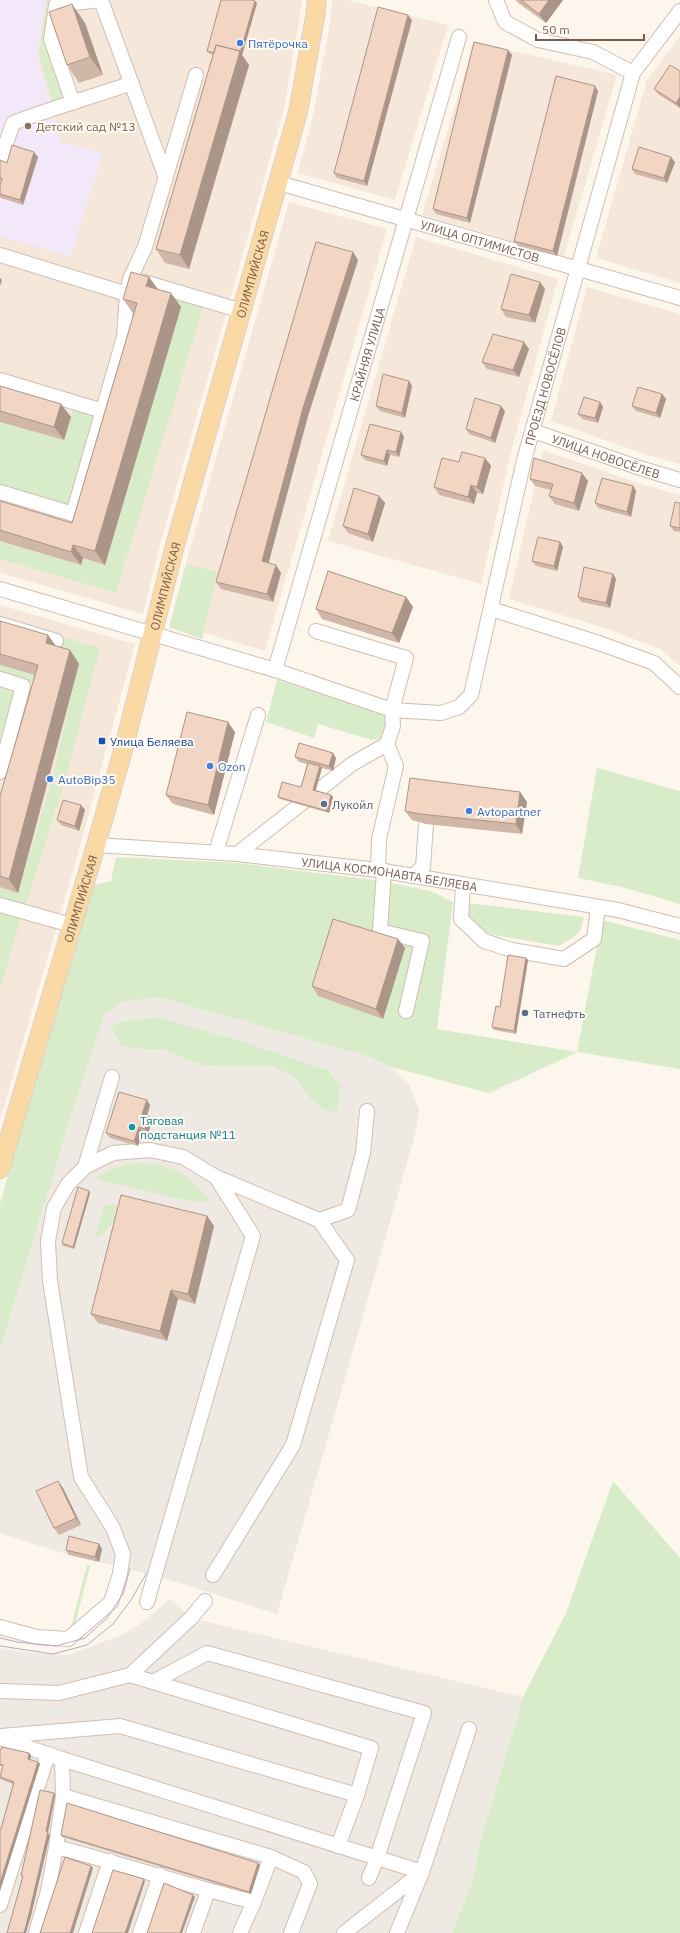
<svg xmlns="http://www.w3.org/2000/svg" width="680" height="1933" viewBox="0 0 680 1933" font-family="'IBM Plex Sans',sans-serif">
	<rect width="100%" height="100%" fill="#fdf6ec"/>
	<!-- residential -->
	<path fill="#f5e8da" d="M0 0H302L300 15 284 109 160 545 143 614 0 573Z
		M332 0H347L448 25 395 200 298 173 313 115 331 18Z
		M680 36V283L596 258 647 80Z
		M474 42 617 75 564 256 422 215Z
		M289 202 387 229 265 651 171 623 189 553Z
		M416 237 558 279 510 456 481 584 328 541Z
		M587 287 680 314V464L647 455 551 421Z
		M543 450 638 483 680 495V666L660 649 605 628 509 599Z
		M0 605 135 644 77 857 0 1120Z"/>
	<!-- industrial -->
	<path fill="#efe9e4" d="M159 997 370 1057 391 1067 409 1085 419 1110 415 1135 277 1614 163 1578 99 1562 102 1549 69 1555 0 1533V1351L66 1132 104 1014 122 1002Z
		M170 1599 191 1618 523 1697 479 1847 473 1880 452 1933H0V1648L34 1653 68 1655 122 1635 142 1623Z"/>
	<!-- education -->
	<path fill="#f3e8fa" d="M0 0H46L37 55 61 143 103 153 70 257 0 236Z"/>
	<!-- green -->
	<path fill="#d8ecc9" d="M47 0H54L70 102 53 105 39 55Z
		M132 294 205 301 116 593 0 559V541L81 565 83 558 105 564 181 307Z
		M74 406 97 413 69 509 0 487V422L64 440Z
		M186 564 218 572 202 639 169 627Z
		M63 637 100 648 65 781 53 777 73 686 58 649Z
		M0 665 47 679 28 683 0 757Z
		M277 680 380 712C390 720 387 726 384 737L372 740 318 724 314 738 266 722Z
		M597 768 680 791V904L622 887 578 878Z
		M51 783 63 787 25 907 0 899V887L18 892Z
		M116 857 238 863 382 881 431 891 453 902 437 1029 577 1052 602 920 680 940V1069L578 1052 489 1093 391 1067 370 1057 159 997 122 1002 104 1014 66 1132 0 1351V1204L89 886 111 881Z
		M468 903 584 917 580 931 571 939 558 946 489 934 475 925 468 915Z
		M0 911 21 917 0 990Z
		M157 1017 247 1043 328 1071 340 1085 337 1112 324 1110 310 1098 296 1078 272 1066 202 1065 162 1049H142L121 1046 111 1026 126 1021Z
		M138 1163C171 1164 189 1174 209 1200L202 1202 189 1201 100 1180 96 1177 116 1167Z
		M112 1205 120 1207V1215L100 1236 95 1237 104 1206Z
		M613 1481 680 1558V1933H452L473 1880 479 1847 523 1697 566 1613Z
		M87 1564 90 1566 73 1632 68 1639Z"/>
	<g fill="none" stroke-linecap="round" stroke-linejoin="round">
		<!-- minor casing -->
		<g stroke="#d1beb0" stroke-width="16">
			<g id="minor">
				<path d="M496 0 505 22 538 40 593 52 633 73"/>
				<path d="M56 5 101 0 166 178"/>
				<path d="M56 6 51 39 73 103"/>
				<path d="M1 158 13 123C52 108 92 97 132 83"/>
				<path id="s1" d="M279 183 680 298"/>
				<path d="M0 255 127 294"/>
				<path d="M137 280 242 311"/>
				<path d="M0 380 103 411"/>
				<path id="s2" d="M533 431 643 469 680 480"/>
				<path d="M0 492 73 514 124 337 127 294 130 279 145 247 196 75"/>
				<path id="s3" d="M0 589 275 670 392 710 441 713 459 707 471 695 524 460 633 73 680 11"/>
				<path d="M491 609 599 643 654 663 680 687"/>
				<path d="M0 624 56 641"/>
				<path id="s4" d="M275 670 459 37"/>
				<path d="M0 679 23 686 0 772"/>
				<path id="s5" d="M96 845 237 854 378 870 618 910 680 926"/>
				<path d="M216 852 258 715"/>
				<path d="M237 854 352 764 387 744 393 726 392 710 406 658 316 631"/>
				<path d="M378 870 379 839 396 766 387 744"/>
				<path d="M384 871 380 931 422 941 406 1011"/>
				<path d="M413 876 423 867 426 824"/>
				<path d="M463 886 461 919 484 941 512 950 564 959 594 939 598 907"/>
				<path d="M0 905 71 925"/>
				<path d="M85 1167 112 1077"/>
				<path d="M319 1220 348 1210 363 1153 367 1111"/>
				<path d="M213 1575 293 1445 347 1260 319 1220 216 1177"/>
				<path d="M0 1627 37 1637 68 1639 111 1602 120 1574 123 1554 113 1528 81 1477 50 1281 48 1241 54 1208 68 1184 85 1167 113 1153 150 1150 183 1157 216 1177 253 1236 147 1602"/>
				<path d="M130 1675 371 1748 357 1795"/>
				<path d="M153 1682 207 1653 424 1713 377 1858 369 1878"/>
				<path d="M0 1691 59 1693 130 1675 191 1618 205 1601"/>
				<path d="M1 1736 120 1726 357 1795 338 1846"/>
				<path d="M0 1738 62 1759 63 1796 271 1857 304 1872 310 1884 291 1933"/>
				<path d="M62 1759 422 1872 397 1933"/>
				<path d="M63 1796 56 1847C123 1864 188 1886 254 1902L271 1857"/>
				<path d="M0 1905 48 1754"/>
				<path d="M36 1933 48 1891 56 1847"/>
				<path d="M86 1933 110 1861"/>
				<path d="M140 1933 160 1875"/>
				<path d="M193 1933 208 1891"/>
				<path d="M240 1933 254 1902"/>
				<path d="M344 1933 422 1872 469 1729"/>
			</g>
		</g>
		<!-- major casing -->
		<g stroke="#dad1cd" stroke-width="20">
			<g id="major">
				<path id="s6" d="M0 1169 96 845 124 747 174 549 298 112 315 17 317 0"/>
			</g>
		</g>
		<!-- minor -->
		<use href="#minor" stroke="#fff" stroke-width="14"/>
		<!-- major -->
		<use href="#major" stroke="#fbd9a5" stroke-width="18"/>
		<!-- tram -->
		<path stroke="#b9a8c9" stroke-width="1" d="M0 1638 17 1642 56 1646 85 1638 107 1618 123 1594 130 1569
			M0 1646 53 1654 87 1645 113 1624 131 1600 146 1574"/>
	</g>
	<!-- wall -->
	<path fill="#d1b7a8" d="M516 0H563L546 23 517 2Z
		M257 3 242 55 249 65 189 269 165 263 156 249 213 55 208 53 207 51Z
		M412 20 367 186 337 178 334 173Z
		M85 23 103 75 79 83 67 65Z
		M508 50 512 55 470 223 436 214 433 209Z
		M680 71V108L658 94 654 89Z
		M598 91 557 256 518 246 514 241Z
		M38 157 23 205 1 198 0 197V186L1 181H0V160L7 163Z
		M675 162 667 183 635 174 632 169Z
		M353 252 358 260 308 416 268 563 281 573 273 602 221 589 216 582Z
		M149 277 158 289 181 307 105 565 83 558 81 565 0 541V501L72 523 134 313 132 312 123 299Z
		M545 289 535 323 506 317 501 309Z
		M529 349 519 377 487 369 482 362Z
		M409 381 412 386 405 418 380 411 376 406Z
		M0 386 71 417 64 440 0 422Z
		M662 394 666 399 660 418 636 411 632 406Z
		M600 402 603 407 598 423 582 419 578 414Z
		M505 411 495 443 469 434 466 429Z
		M404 437 399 457 390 455 387 466 365 460 361 455Z
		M485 458 491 466 483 494 477 493 474 504 439 495 434 487 459 462Z
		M530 479 588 481 579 511 555 504 549 496 551 490 535 486Z
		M633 486 636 491 631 517 598 508 595 503Z
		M379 496 385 503 373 542 348 533 343 526Z
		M680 503V532L674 531 670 526Z
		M560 542 563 547 557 571 536 566 532 561Z
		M613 574 616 579 610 608 581 602 578 597Z
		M406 597 413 607 399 643 322 619 316 609Z
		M0 621 56 646 70 650 79 664 18 893 0 887V796L35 675 0 665Z
		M235 732 214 815 173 804 166 795Z
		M295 757 336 758 333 771 322 768 316 790 331 795 333 797 329 813 280 799 278 797 301 787 307 764 299 762Z
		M520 792 527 802 522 834 426 824 412 820 405 811Z
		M81 805 85 810 79 831 61 825 57 820Z
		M398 939 405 948 383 1019 318 996 312 986Z
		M526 958 528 960 516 1034 494 1030 492 1027Z
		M150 1105 147 1116H149L152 1121 148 1134 142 1132 138 1146 110 1138 106 1133Z
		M90 1193 74 1249 63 1246 62 1243Z
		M207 1216 214 1226 195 1304 178 1299 167 1341 98 1323 91 1314Z
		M63 1488 81 1525 59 1535 54 1528Z
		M99 1544 102 1549 99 1562 69 1555 66 1550Z
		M0 1751 29 1753 31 1755 30 1760 38 1762 40 1764 0 1891V1828L1 1829 13 1784 2 1780 0 1778 3 1766H0Z
		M61 1835 258 1863 260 1865 251 1894 62 1837Z"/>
	<!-- shaded-wall -->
	<path fill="#aa9588" d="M549 0H563L546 23 539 14Z
		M255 1 257 3 242 55 249 65 189 269 180 255 240 51Z
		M72 4 85 23 103 75 90 57Z
		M408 15 412 20 367 186 364 181Z
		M508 50 512 55 470 223 467 218Z
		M595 86 598 91 557 256 553 251Z
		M680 97V108L676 103Z
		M34 152 38 157 23 205 20 200Z
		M671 157 675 162 667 183 664 178Z
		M353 252 358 260 308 416 267 569 262 561 303 408Z
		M149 277 159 291 146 286Z
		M0 278 2 280 0 286Z
		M540 282 545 289 535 323 529 315Z
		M171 293 181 307 105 565 95 551Z
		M524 342 529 349 519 377 513 370Z
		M409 381 412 386 405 418 402 413Z
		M662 394 666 399 660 418 656 413Z
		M600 402 603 407 598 423 595 418Z
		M61 404 71 417 64 440 54 427Z
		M501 406 505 411 495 443 491 438Z
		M401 432 404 437 399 457 396 452Z
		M387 450 390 455 387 466 384 461Z
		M485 458 491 466 483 494 477 487Z
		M582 473 588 481 579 511 574 503Z
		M471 485 477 493 474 504 468 497Z
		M633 486 636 491 631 517 627 512Z
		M379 496 385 503 373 542 368 534Z
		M560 542 563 547 557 571 554 566Z
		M73 545 83 558 81 565 71 552Z
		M276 565 281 573 273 602 267 594Z
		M613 574 616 579 610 608 606 603Z
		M406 597 413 607 399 643 392 633Z
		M48 635 58 649 46 643Z
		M70 650 79 664 18 893 9 879Z
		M228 722 235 732 214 815 208 805Z
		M333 753 336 758 333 771 329 766Z
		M320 766 322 768 315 792 313 790Z
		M520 792 527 802 522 834 516 824Z
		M331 795 333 797 329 813 327 811Z
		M81 805 85 810 79 831 75 826Z
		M398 939 405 948 383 1019 376 1009Z
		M526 958 528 960 516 1034 514 1031Z
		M147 1100 150 1105 146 1119 142 1114Z
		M149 1116 152 1121 148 1134 145 1129Z
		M139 1127 142 1132 138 1146 134 1141Z
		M89 1191 90 1193 74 1249 73 1247Z
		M207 1216 214 1226 195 1304 188 1294Z
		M171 1290 178 1299 167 1341 160 1331Z
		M58 1481 63 1488 81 1525 76 1518Z
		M99 1544 102 1549 99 1562 95 1557Z
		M29 1753 31 1755 30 1762 28 1759Z
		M38 1762 40 1764 0 1891V1883Z
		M54 1793 55 1796 48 1833 50 1835 31 1916 26 1933H24L46 1831Z
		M258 1863 260 1865 251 1894 249 1892Z
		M91 1866 93 1868 73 1933H70Z
		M144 1879 145 1881 128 1933H125Z
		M193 1895 195 1897 182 1933H180Z"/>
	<!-- building -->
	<path fill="#f3d5c3" stroke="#aa9588" d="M221 0H252L255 1 240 53V51L216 45 214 53 207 51Z
		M521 0H549L539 14Z
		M72 4 90 57 67 65 49 12Z
		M378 7 408 15 364 181 334 173Z
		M474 42 508 50 467 218 433 209Z
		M216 45 240 51 180 255 156 249Z
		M670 65 680 71V97L676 103 654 89Z
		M556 76 595 86 553 251 514 241Z
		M12 145 34 152 20 200 0 194V186L2 178 0 177V160L7 163Z
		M639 147 671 157 664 178 632 169Z
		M316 242 353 252 303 408 262 561 276 565 267 594 216 582Z
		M131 272 149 277 146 286 171 293 95 551 73 545 71 552 0 530V501L72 523 137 303 123 299Z
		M511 274 540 282 529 315 501 309Z
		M493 334 524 342 513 370 482 362Z
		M383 374 409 381 402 413 376 406Z
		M0 386 61 404 54 427 0 411Z
		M638 387 662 394 656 413 632 406Z
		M584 397 600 402 595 418 578 414Z
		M475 398 501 406 491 438 466 429Z
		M370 424 401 432 396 452 387 450 384 461 361 455Z
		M462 452 485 458 477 487 471 485 468 497 434 487 442 458 459 462Z
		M534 458 582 473 574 503 549 496 553 484 530 479Z
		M602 478 633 486 627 512 595 503Z
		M354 488 379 496 368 534 343 526Z
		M675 502 680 503V528L670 526Z
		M538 537 560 542 554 566 532 561Z
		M584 567 613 574 606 603 578 597Z
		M328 571 406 597 392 633 316 609Z
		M0 621 48 635 46 643 70 650 9 879 0 876V796L38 665 0 654Z
		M187 712 228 722 208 805 166 795Z
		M299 743 333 753 329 766 295 757Z
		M308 763 320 766 313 790 331 795 327 811 278 797 282 782 301 787Z
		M410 778 520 792 516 824 420 814 405 811Z
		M63 800 81 805 75 826 57 820Z
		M333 919 398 939 376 1009 312 986Z
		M508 955 526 958 514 1031 492 1027 496 1006 500 1007Z
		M119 1092 147 1100 142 1114 149 1116 145 1129 139 1127 134 1141 106 1133Z
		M78 1187 89 1191 73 1247 62 1243Z
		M121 1195 207 1216 188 1294 171 1290 160 1331 91 1314Z
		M58 1481 76 1518 54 1528 36 1491Z
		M69 1536 99 1544 95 1557 66 1550Z
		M2 1747 29 1753 28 1759 38 1762 0 1883V1828L1 1829 14 1782 0 1777 3 1765 0 1764V1751Z
		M40 1790 54 1793 46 1831 48 1832 29 1914 24 1933H7L23 1876H21Z
		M67 1803 258 1863 249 1892 61 1835Z
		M65 1857 91 1866 70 1933H40Z
		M113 1870 144 1879 125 1933H92Z
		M164 1883 193 1895 180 1933H147Z"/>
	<!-- markers -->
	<g fill="#3f7fe0" stroke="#fffaf3" stroke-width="1.5">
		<circle cx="240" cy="43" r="4"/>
		<circle cx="210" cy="766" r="4"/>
		<circle cx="50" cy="779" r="4"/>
		<circle cx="469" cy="811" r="4"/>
	</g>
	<circle fill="#8d6e63" stroke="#fffaf3" stroke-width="1.5" cx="28" cy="126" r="4"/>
	<rect fill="#1a4fb4" stroke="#fffaf3" stroke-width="1.5" x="98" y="737" width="8" height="8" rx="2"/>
	<g fill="#5c6f8a" stroke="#fffaf3" stroke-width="1.5">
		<circle cx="324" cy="804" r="4"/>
		<circle cx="525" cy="1013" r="4"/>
	</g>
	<circle fill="#0f9aa8" stroke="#fffaf3" stroke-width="1.5" cx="132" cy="1127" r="4"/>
	<g text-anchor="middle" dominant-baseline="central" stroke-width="4" stroke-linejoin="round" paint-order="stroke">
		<!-- shop labels -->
		<g font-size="12" fill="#366cbe" stroke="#fffaf3" text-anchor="start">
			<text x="248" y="43">Пятёрочка</text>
			<text x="218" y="766">Ozon</text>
			<text x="58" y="779">AutoBip35</text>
			<text x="477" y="811">Avtopartner</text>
		</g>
		<!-- education labels -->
		<g font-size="12" fill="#785e54" stroke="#fffaf3" text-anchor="start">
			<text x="36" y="126">Детский сад №13</text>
		</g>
		<!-- street labels -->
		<g font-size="12" fill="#7a5c4d" stroke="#fffaf3">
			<text stroke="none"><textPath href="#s1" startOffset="209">УЛИЦА ОПТИМИСТОВ</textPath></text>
			<text stroke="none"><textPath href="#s6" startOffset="930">ОЛИМПИЙСКАЯ</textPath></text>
			<text stroke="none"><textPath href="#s4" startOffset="329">КРАЙНЯЯ УЛИЦА</textPath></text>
			<text stroke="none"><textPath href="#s3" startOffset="813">ПРОЕЗД НОВОСЁЛОВ</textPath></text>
			<text stroke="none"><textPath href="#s2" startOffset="77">УЛИЦА НОВОСЁЛЕВ</textPath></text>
			<text stroke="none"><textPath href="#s6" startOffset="606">ОЛИМПИЙСКАЯ</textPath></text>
			<text stroke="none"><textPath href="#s5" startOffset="295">УЛИЦА КОСМОНАВТА БЕЛЯЕВА</textPath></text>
			<text stroke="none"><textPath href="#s6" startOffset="282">ОЛИМПИЙСКАЯ</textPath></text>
		</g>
		<!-- transit labels -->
		<g font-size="12" fill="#164399" stroke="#fffaf3" text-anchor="start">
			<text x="110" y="741">Улица Беляева</text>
		</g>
		<!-- service labels -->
		<g font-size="12" fill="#4e5e75" stroke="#fffaf3" text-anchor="start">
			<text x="332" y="804">Лукойл</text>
			<text x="533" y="1013">Татнефть</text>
		</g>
		<!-- culture labels -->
		<g font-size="12" fill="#0d838f" stroke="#fffaf3" text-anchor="start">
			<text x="140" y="1120">Тяговая<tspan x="140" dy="14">подстанция №11</tspan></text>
		</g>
	</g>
	<!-- scale -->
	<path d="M536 34v6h108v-6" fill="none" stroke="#7a5c4d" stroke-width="2"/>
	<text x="542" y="34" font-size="12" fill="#7a5c4d" stroke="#fffaf3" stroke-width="3" paint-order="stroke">50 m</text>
</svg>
